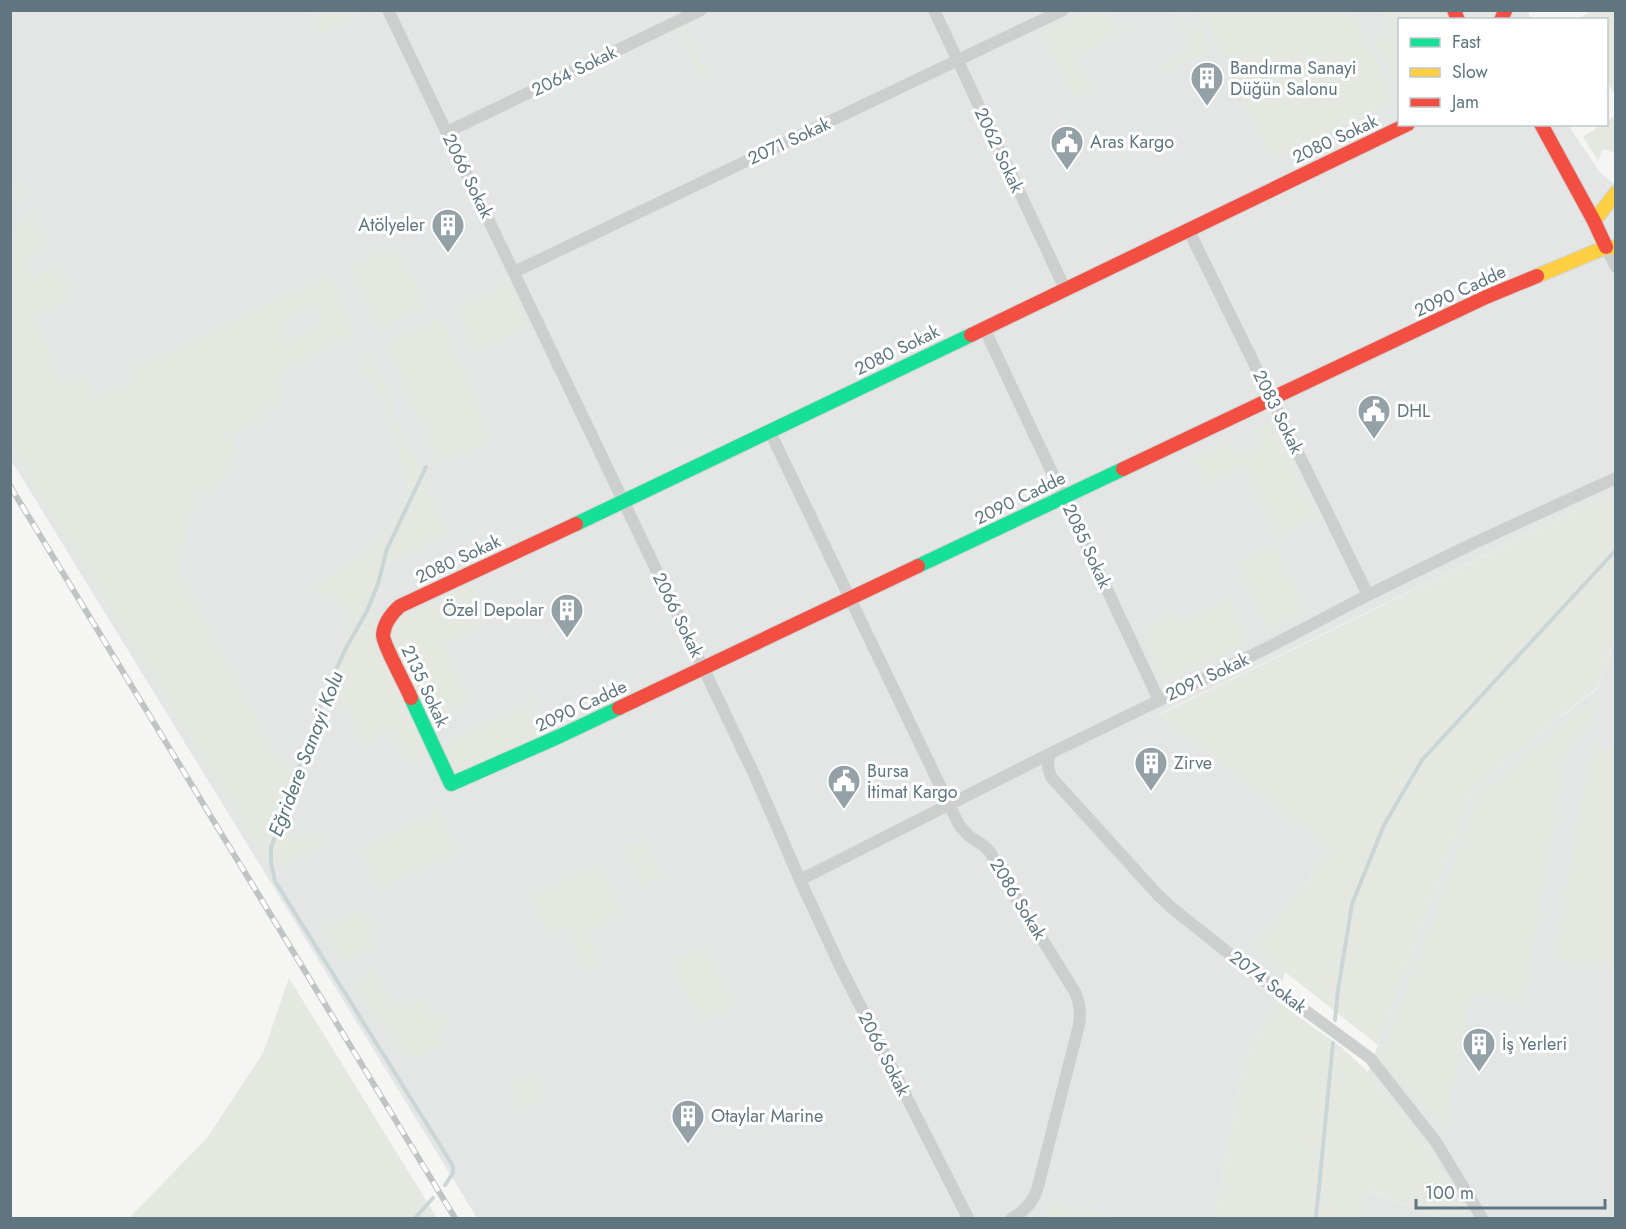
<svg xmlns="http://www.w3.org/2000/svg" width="1626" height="1229" viewBox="0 0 1626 1229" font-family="Jost,sans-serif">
	<rect width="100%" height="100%" fill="#f5f5f3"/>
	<!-- built -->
	<path fill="#e4e6e6" d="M10 11H1529L1530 19 1400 20V124L1568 125 1599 171 1615 185V491L1159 714 1332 850 1257 944 1285 972 1277 1001 1244 1060 1214 1218H477L11 460Z
		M1615 643V1218H1469L1431 1153 1368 1072 1473 790 1532 739 1598 688Z
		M1368 1191 1440 1218H1362Z"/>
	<!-- green -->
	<path fill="#e5e8e1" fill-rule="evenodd" d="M1087 10 1118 11 1111 14 1118 30 1134 23 1137 28 1075 56 1085 79 1091 77 1097 89 1074 100 1043 30Z
		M308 11H371L319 34Z
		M1174 11H1195L1196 14 1183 20 1188 31 1201 25 1212 52 1159 74 1156 66 1191 51Z
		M1201 11H1353L1396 101 1272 159Z
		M1381 11H1439L1438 19 1400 20 1399 96 1373 37 1390 31Z
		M1590 11H1615V95L1607 82 1606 20 1579 19Z
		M685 26 709 78 700 82 676 31Z
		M1615 115V153L1603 149 1598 161 1583 137 1601 125 1606 124 1607 121Z
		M18 179 25 197 11 202V183Z
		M34 216 49 249 26 261 33 277 57 264 74 298 36 317 64 386 86 377 96 397 133 382 127 371 330 274 356 337 347 342 330 343 309 360 293 365 282 377 281 389 286 395 280 406 269 401 261 420 231 434 238 452 216 493 199 490 180 557V577L254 712 273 753 296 772 276 810 275 818 280 830 289 833 320 834 325 846 272 871 11 450V229L22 220ZM314 307 322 324 287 341 280 324Z
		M396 244 427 305 379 328 349 267Z
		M509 283 530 327 475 352 455 309Z
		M442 318 494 440 438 464 386 342Z
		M365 349 368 350 448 533 386 565 374 612 377 638 426 755 409 764 392 730 363 743 346 708 312 724C315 712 318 699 322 687 330 668 360 624 341 604 334 597 320 594 311 591L381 539 402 502 407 488 394 437 392 423 358 360V356Z
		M1271 421 1318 517 1279 536 1245 467 1207 485 1194 458 1231 439 1240 455 1261 445 1254 429Z
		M1615 491V643L1598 687 1532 739 1473 790 1378 1045 1285 972 1257 944 1332 850 1159 715Z
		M1275 543 1309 611 1269 630 1236 562Z
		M473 582 491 622 446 645 472 704 431 723 391 640 395 620Z
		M1230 598 1250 643 1164 682 1140 629 1179 611 1183 620Z
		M1599 694 1592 724 1578 734 1566 753 1524 1002 1472 995 1445 1132 1379 1058 1478 794Z
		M532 699 548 730 452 777 437 745Z
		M1592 744 1615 748V970L1553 959Z
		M438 810 458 852 380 889 360 847Z
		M644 839 662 877 642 886 624 848Z
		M599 862 625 916 588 933 602 963 585 971 565 928 549 935 530 895Z
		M363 907 380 945 342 962 319 927Z
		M707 944 735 1006 699 1022 671 960Z
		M374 971 394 1006 424 997 432 1015 445 1013 451 1025 439 1030 444 1045 417 1059 403 1054 351 980Z
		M289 978 437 1218H129L207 1138 263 1053Z
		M1277 1001 1341 1047 1368 1072 1431 1153 1469 1218H1440L1369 1191 1362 1218H1214L1244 1060Z
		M533 1071 546 1098 522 1110 509 1083Z
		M1048 1202 1120 1218H1045Z"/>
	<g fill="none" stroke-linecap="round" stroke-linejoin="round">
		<!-- stream -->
		<path stroke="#cad6d6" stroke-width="4" d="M426 467 387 549 378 584 367 611 345 650 323 698 271 848V862L275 881 453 1166V1173L445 1185
			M1335 1020 1338 990 1352 904 1384 825 1422 760 1616 550
			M415 1218 433 1198
			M1316 1218 1333 1043"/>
		<!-- fast casing -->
		<g stroke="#d1d3d3" stroke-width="16">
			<path id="fast" d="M576 524 971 335
				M918 566 1123 469
				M411 698 451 784 560 736 619 708"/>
		</g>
		<!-- slow casing -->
		<g stroke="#d1d3d3" stroke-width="16">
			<path id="slow" d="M1594 221 1616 193
				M1537 276 1606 247 1616 248"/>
		</g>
		<!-- jam casing -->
		<g stroke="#d1d3d3" stroke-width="16">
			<path id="jam" d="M1454 10 1458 20
				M1501 20 1505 11
				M1541 124 1594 221 1606 247
				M971 335 1408 124
				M1123 469 1486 297 1537 276
				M411 698C406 686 383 644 383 635 384 623 391 614 400 606L576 524
				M619 708 918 566"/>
		</g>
		<!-- street -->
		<path stroke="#cdcece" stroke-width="12" d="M388 10 755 776 800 880 840 966 968 1218
			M934 10 1065 289
			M447 132 701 10
			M1188 229 1368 595
			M1606 247 1616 267
			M514 272 1063 10
			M984 328 1159 700
			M770 432 959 825 969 836 983 845 990 852 1007 883 1075 992C1080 1003 1081 1013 1079 1025L1037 1190C1032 1203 1024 1212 1012 1218
			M1049 755 1048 767 1051 777 1158 895 1172 908 1246 967 1370 1058 1436 1142 1482 1218
			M800 880 1053 752 1269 647 1368 595 1474 543 1616 478"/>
		<!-- fast -->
		<use href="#fast" stroke="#16e098" stroke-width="14"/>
		<!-- slow -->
		<use href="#slow" stroke="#ffcf43" stroke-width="14"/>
		<!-- jam -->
		<use href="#jam" stroke="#f24e42" stroke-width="14"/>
		<!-- rail casing -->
		<g stroke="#c1c4c4" stroke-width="6">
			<path id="rail" d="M10 486 455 1218"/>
		</g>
		<!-- rail -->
		<use href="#rail" stroke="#fff" stroke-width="4" stroke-dasharray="11" stroke-linecap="butt"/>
	</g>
	<!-- icons -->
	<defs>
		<g id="building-pin" transform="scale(1.725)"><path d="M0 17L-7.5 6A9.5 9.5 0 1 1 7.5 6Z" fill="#94a2a8" stroke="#fff"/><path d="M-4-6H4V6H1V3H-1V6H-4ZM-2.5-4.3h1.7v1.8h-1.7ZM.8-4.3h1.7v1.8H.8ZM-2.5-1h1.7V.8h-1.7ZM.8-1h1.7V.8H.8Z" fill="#fff"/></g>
		<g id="civic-pin" transform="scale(1.725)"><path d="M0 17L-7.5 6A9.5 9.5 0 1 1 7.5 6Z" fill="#94a2a8" stroke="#fff"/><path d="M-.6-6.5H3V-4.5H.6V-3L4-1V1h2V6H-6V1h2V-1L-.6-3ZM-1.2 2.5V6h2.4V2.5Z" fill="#fff"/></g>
	</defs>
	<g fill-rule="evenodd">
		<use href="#building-pin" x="1207" y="78"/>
		<use href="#civic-pin" x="1067" y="142"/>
		<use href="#building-pin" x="448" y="225"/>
		<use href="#civic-pin" x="1374" y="411"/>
		<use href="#building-pin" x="567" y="610"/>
		<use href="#building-pin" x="1151" y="763"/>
		<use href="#civic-pin" x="844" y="781"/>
		<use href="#building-pin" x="1479" y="1044"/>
		<use href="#building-pin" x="688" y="1116"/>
	</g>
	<g text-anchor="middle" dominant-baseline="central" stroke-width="6" stroke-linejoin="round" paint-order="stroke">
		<!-- poi labels -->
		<g font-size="18" fill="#5f7680" stroke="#fff" text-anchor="start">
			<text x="1230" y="68">Bandırma Sanayi<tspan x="1230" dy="21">Düğün Salonu</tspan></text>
			<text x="1090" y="142">Aras Kargo</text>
			<text x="425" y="225" text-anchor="end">Atölyeler</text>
			<text x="1397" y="411">DHL</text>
			<text x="544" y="610" text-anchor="end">Özel Depolar</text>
			<text x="1174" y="763">Zirve</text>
			<text x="867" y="771">Bursa<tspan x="867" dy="21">İtimat Kargo</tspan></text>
			<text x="1502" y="1044">İş Yerleri</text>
			<text x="711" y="1116">Otaylar Marine</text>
		</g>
		<!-- street labels -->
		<g font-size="18" fill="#5f7680" stroke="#fff">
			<text transform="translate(574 71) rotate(-26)">2064 Sokak</text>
			<text transform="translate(1335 139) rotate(-25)">2080 Sokak</text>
			<text transform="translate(789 141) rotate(-25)">2071 Sokak</text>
			<text transform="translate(999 150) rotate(65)">2062 Sokak</text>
			<text transform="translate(468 176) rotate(64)">2066 Sokak</text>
			<text transform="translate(1460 291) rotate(-25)">2090 Cadde</text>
			<text transform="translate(897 350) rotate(-26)">2080 Sokak</text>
			<text transform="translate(1278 412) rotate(64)">2083 Sokak</text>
			<text transform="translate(1020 498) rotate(-26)">2090 Cadde</text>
			<text transform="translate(1087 546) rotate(65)">2085 Sokak</text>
			<text transform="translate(458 559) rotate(-25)">2080 Sokak</text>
			<text transform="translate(678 615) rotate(64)">2066 Sokak</text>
			<text transform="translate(1207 677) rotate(-25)">2091 Sokak</text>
			<text transform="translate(425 686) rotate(65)">2135 Sokak</text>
			<text transform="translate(581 706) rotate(-25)">2090 Cadde</text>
			<text transform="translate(1018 899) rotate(59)">2086 Sokak</text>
			<text transform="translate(1268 982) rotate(37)">2074 Sokak</text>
			<text transform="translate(884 1054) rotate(63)">2066 Sokak</text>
		</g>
		<!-- water labels -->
		<g font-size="20" font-style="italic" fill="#5a777c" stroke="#fff">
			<text transform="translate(306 754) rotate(-69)">Eğridere Sanayi Kolu</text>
		</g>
	</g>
	<!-- border -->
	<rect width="1626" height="1229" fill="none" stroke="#5f7680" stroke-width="24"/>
	<!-- legend -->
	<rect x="1398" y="18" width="210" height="108" fill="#ffffff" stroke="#bfc8cc" stroke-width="1.5"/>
	<rect x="1410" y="38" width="30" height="9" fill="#16e098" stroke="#bfc8cc" stroke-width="1.5"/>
	<text x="1452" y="48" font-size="18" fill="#5f7680">Fast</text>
	<rect x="1410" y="68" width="30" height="9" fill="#ffcf43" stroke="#bfc8cc" stroke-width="1.5"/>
	<text x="1452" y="78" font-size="18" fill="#5f7680">Slow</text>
	<rect x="1410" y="98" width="30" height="9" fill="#f24e42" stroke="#bfc8cc" stroke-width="1.5"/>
	<text x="1452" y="108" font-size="18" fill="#5f7680">Jam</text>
	<!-- scale -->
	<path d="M1416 1199v9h189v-9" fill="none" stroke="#5f7680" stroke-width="3"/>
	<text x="1425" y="1199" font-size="18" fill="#5f7680" stroke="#ffffff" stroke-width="4.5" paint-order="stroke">100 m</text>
</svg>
